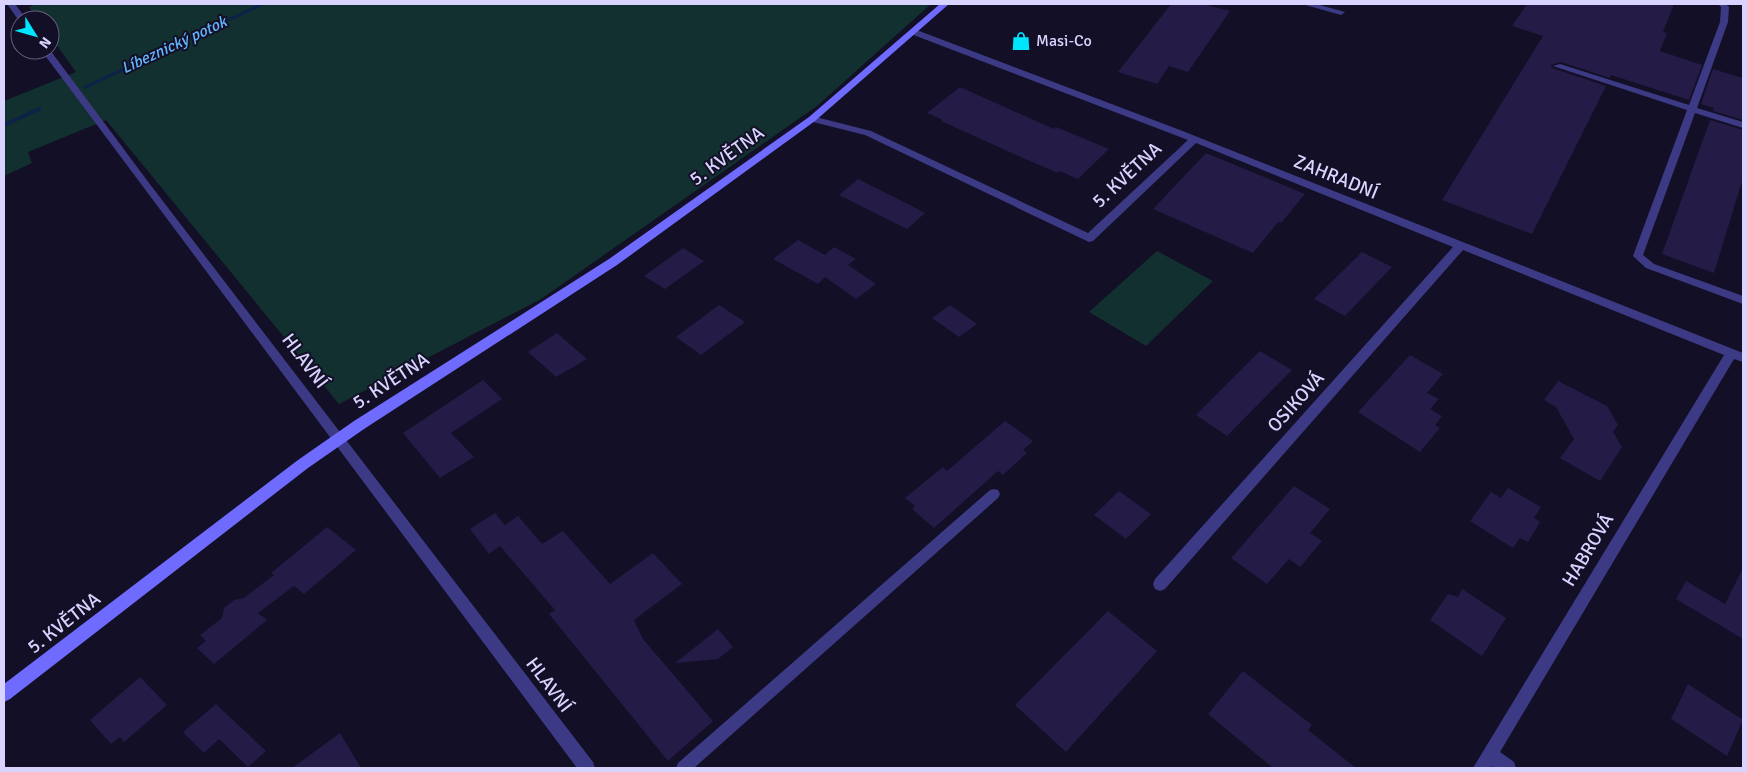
<svg xmlns="http://www.w3.org/2000/svg" width="1747" height="772" viewBox="0 0 1747 772" font-family="Signika,sans-serif">
	<rect width="100%" height="100%" fill="#130f26"/>
	<!-- green -->
	<path fill="#12302f" d="M36 4H931L817 106 541 299 339 404 106 120 28 152 32 163 4 176V101L76 72 50 36V20H38L29 7Z
		M1157 251 1213 281 1146 346 1089 312Z"/>
	<g fill="none" stroke-linecap="round" stroke-linejoin="round">
		<!-- stream -->
		<path fill="#0c2248" fill-rule="evenodd" d="M259 4H266L87 88 85 89 82 87Z
			M39 107 42 109 41 110 4 127V123Z"/>
	</g>
	<!-- building -->
	<path fill="#241b47" d="M1171 4H1203L1230 11 1188 72 1169 66 1157 84 1118 72Z
		M1527 4H1674L1663 32 1667 33 1660 51 1702 65 1689 100 1611 75 1610 78 1561 62 1551 65 1552 68 1606 86 1532 234 1442 200 1543 36 1512 26Z
		M1713 69 1743 78V120L1713 111 1714 108 1701 104Z
		M960 87 1054 129 1056 127 1109 149 1078 179 1060 171 1058 173 1023 158 941 121 943 120 927 113Z
		M1710 120 1743 130V178L1714 273 1662 254Z
		M1206 153 1305 194 1281 223 1278 222 1253 253 1153 209Z
		M858 179 910 205 925 213 907 229 839 195Z
		M798 240 825 255 834 247 856 259 848 265 876 284 856 299 825 277 818 284 773 259Z
		M683 248 704 261 665 289 644 276Z
		M1362 252 1392 267 1345 316 1314 299Z
		M719 305 745 322 701 355 676 337Z
		M950 305 977 324 959 337 932 318Z
		M557 333 587 359 556 377 528 352Z
		M1260 351 1292 370 1227 436 1196 415Z
		M1410 355 1443 374 1427 393 1439 399 1430 409 1442 416 1435 425 1440 428 1420 452 1358 412Z
		M483 380 502 399 451 433 474 457 440 478 403 433Z
		M1558 381 1607 406 1618 425 1613 432 1622 447 1600 481 1560 458 1574 439 1556 407 1544 400Z
		M1005 421 1033 441 1023 450 1027 453 1003 475 998 471 934 528 912 509 915 506 905 498 943 467 947 471Z
		M1294 486 1330 509 1310 533 1322 541 1300 567 1289 559 1267 584 1231 558Z
		M1508 488 1541 507 1534 518 1540 522 1528 542 1520 538 1513 548 1470 521 1491 492 1501 498Z
		M1119 491 1151 514 1126 539 1094 515Z
		M495 513 505 525 518 516 542 544 563 531 610 584 653 553 682 584 634 620 643 639 713 721 668 761 549 614 555 610 500 546 489 554 470 529Z
		M327 527 356 550 304 594 294 586 258 613 267 620 214 664 197 648 206 641 200 635 222 618 224 608 234 600 244 598 274 575 271 573Z
		M1743 568V639L1676 599 1686 581 1725 604Z
		M1462 589 1506 618 1482 656 1430 620 1448 594 1458 597Z
		M1108 611 1157 651 1066 752 1015 705Z
		M718 629 733 647 718 659 675 663Z
		M1243 671 1312 725 1308 730 1356 768H1273L1208 714Z
		M140 677 167 705 124 742 120 737 111 744 90 720Z
		M1688 684 1743 720 1727 756 1671 719Z
		M216 704 266 751 248 767 219 739 204 753 183 732Z
		M340 733 361 768H292Z"/>
	<g fill="none" stroke-linecap="round" stroke-linejoin="round">
		<!-- service -->
		<path fill="#3d3a85" fill-rule="evenodd" d="M1718 4H1726L1729 7 1728 22 1697 108 1743 122V128L1695 113 1643 255 1654 264 1743 296V304L1646 268 1633 256 1687 110 1553 66 1560 64 1689 105 1720 22 1721 7Z
			M994 489 998 490 1000 494 998 498 694 768H676L678 763 990 490Z"/>
		<!-- minor -->
		<path fill="#3d3a85" fill-rule="evenodd" d="M1302 4H1316L1345 12 1341 15Z
			M914 29 1180 130 1743 353V362L1734 359 1500 752 1514 762 1516 768H1494L1492 766 1490 768H1473L1724 355 1463 250 1165 589 1160 591 1155 589 1153 584 1155 579 1453 247 1196 143 1093 241 1089 242 865 135 809 121 807 119 812 116 871 131 1088 233 1188 140 911 34V30Z"/>
		<!-- tertiary -->
		<path fill="#3d3a85" fill-rule="evenodd" d="M7 4H15L27 20H20V22Z
			M41 50H50L149 183 593 762 595 768H577Z"/>
		<!-- secondary -->
		<path fill="#6f6bff" fill-rule="evenodd" d="M940 4H949L815 121 617 265 364 429 308 468 10 699 4 702V684L298 460 354 421 609 259 809 117Z"/>
	</g>
	<!-- icons -->
	<defs>
		<g id="shop-bare" transform="scale(1.5)"><path d="M-5-2.5h2.3a2.7 3.5 0 0 1 5.4 0H5L5.5 6h-11ZM-1.5-2.5h3a1.5 2.3 0 0 0-3 0Z" fill="#00e5ff" stroke="#130f26" stroke-width="2.5" paint-order="stroke"/></g>
	</defs>
	<g fill-rule="evenodd">
		<use href="#shop-bare" x="1021" y="41"/>
	</g>
	<g text-anchor="middle" dominant-baseline="central" stroke-width="4" stroke-linejoin="round" paint-order="stroke">
		<!-- far-poi labels -->
		<g font-size="16" fill="#d9d4ff" stroke="#130f26" text-anchor="start">
			<text x="1036" y="41">Masi-Co</text>
		</g>
		<!-- far-water labels -->
		<g font-size="16" font-style="italic" fill="#62b6ff" stroke="#130f26">
			<text transform="translate(174 45) rotate(-25)">Líbeznický potok</text>
		</g>
		<!-- street labels -->
		<g font-size="19" fill="#d9d4ff" stroke="#130f26">
			<text transform="translate(727 156) rotate(-36)">5. KVĚTNA</text>
			<text transform="translate(1127 175) rotate(-43)">5. KVĚTNA</text>
			<text transform="translate(1336 177) rotate(22)">ZAHRADNÍ</text>
			<text transform="translate(305 361) rotate(53)">HLAVNÍ</text>
			<text transform="translate(391 381) rotate(-33)">5. KVĚTNA</text>
			<text transform="translate(1296 402) rotate(-48)">OSIKOVÁ</text>
			<text transform="translate(1588 550) rotate(-59)">HABROVÁ</text>
			<text transform="translate(64 623) rotate(-38)">5. KVĚTNA</text>
			<text transform="translate(549 685) rotate(53)">HLAVNÍ</text>
		</g>
	</g>
	<!-- border -->
	<rect width="1747" height="772" fill="none" stroke="#d9d4ff" stroke-width="10"/>
	<!-- north arrow -->
	<g transform="translate(35 35) rotate(127)"><circle r="24" fill="#130f26" stroke="#625e7d"/>
	<path d="M0-4L9 19L0 12L-9 19Z" fill="#00e5ff"/>
	<text y="-8" font-size="14" font-weight="bold" text-anchor="middle" fill="#d9d4ff">N</text>
	</g>
</svg>
